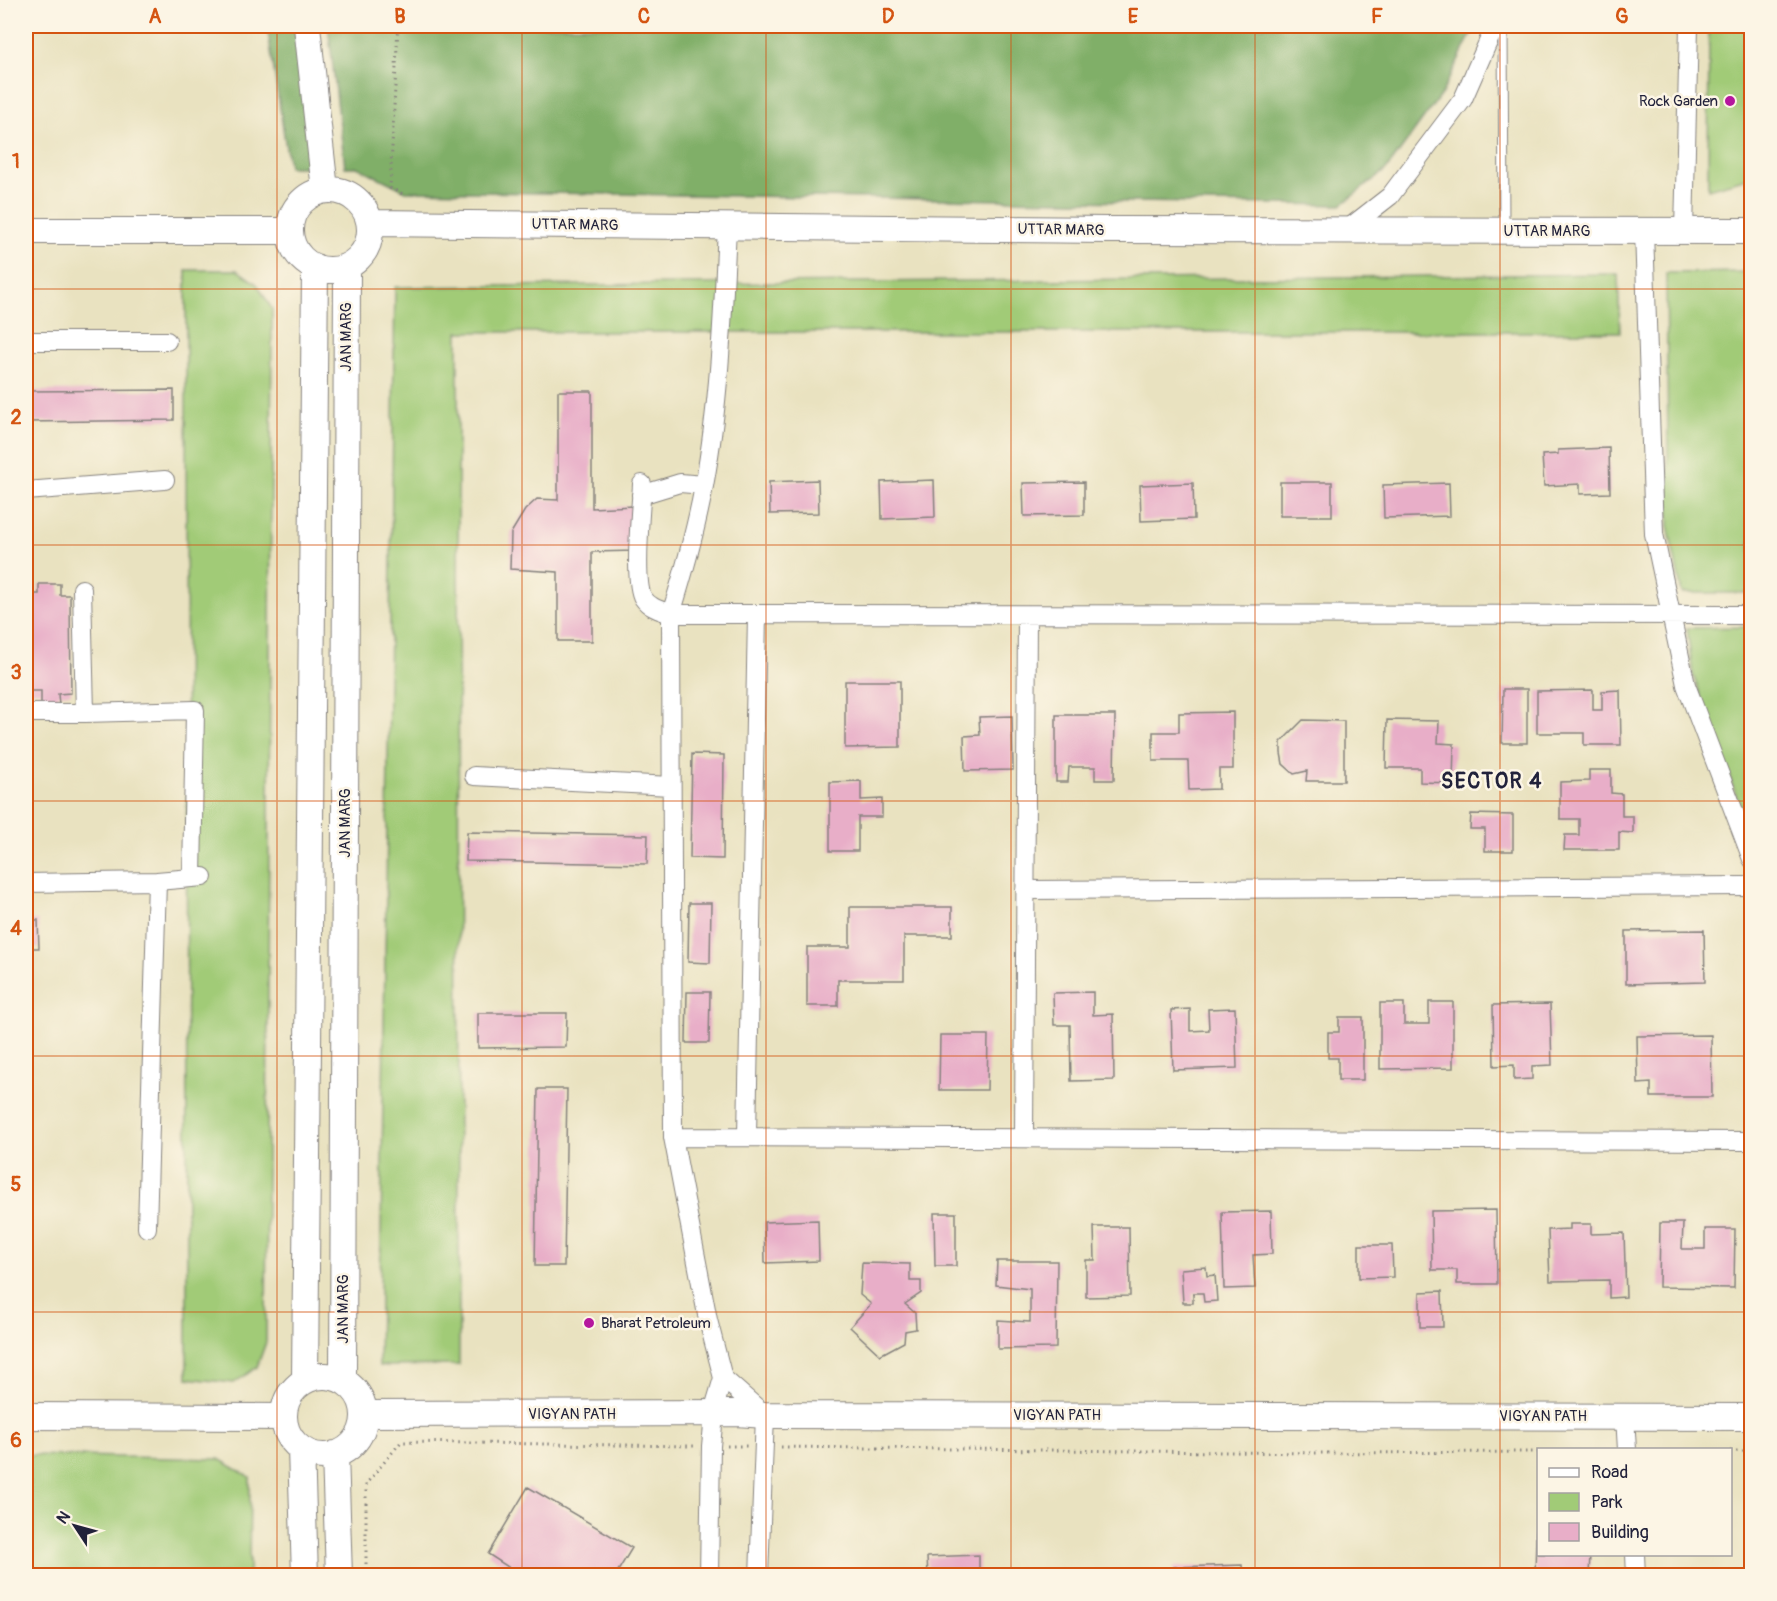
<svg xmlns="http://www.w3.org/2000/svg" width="1777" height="1601" viewBox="0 0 1777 1601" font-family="Pangolin,sans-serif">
	<rect width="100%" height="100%" fill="#fcf5e5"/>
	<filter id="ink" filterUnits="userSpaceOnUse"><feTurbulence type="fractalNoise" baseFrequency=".0167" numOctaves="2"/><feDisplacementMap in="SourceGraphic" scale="12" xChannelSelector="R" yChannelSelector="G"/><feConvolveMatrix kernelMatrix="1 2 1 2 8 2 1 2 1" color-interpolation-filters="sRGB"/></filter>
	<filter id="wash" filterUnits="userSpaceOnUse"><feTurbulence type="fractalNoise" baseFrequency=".008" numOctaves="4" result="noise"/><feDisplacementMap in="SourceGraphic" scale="24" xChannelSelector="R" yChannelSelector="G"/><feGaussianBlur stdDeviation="1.35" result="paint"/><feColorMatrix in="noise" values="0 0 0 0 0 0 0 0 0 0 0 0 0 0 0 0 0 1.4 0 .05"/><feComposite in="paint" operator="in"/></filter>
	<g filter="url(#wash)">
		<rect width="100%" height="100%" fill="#e9e2c0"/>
		<!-- green -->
		<path fill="#a1cb77" stroke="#627659" stroke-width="1.5" d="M1709 26H1751V177L1708 189Z
			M186 270H237L257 284 272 309 266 1342 257 1367 234 1383 187 1378Z
			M1751 272V593H1682L1669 531 1666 273Z
			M1618 274 1620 332H458L459 1365 379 1366 395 287Z
			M1751 627V837L1693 675 1687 628Z
			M26 1455 219 1459 250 1477 249 1575H26Z"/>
		<!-- forest -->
		<path fill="#80af68" stroke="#516852" stroke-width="1.5" d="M267 26H295L315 167H289Z
			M328 26H1475L1442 93 1387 169 1341 205 406 191 357 167H345Z"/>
		<g id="blocks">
			<!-- building -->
			<path fill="#e8aec8" d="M174 390V420L26 422V391Z
				M558 391H592V508L634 506 635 551 592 552V641H558V572L510 569 511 533 525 510 537 499 558 500Z
				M1609 448 1610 493 1580 494V484L1544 486 1542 455 1558 454V450Z
				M818 480 819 513 770 514 769 482Z
				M934 480 935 517 882 519 881 482Z
				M1084 482V515L1024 516 1023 483Z
				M1280 482H1332V516H1280Z
				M1193 483 1194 519 1141 521 1140 485Z
				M1449 483 1450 516 1384 518 1383 485Z
				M39 584H60V595H70L71 693 58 694 59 705 41 706V691H28L26 623 29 622V594H39Z
				M845 681H900V747L845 748Z
				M1503 689H1527V743H1502Z
				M1593 690V710H1602V691L1620 690 1621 745H1584V733H1537V691Z
				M1233 712V769H1219V789L1189 790 1188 761H1153V732H1179V713Z
				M1056 715H1115L1114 780H1095V767H1069L1068 782H1056Z
				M1012 716 1013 770 965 771 964 736 980 735 979 717Z
				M1303 720 1344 721V781H1306L1307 771 1294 774 1283 764 1281 753V742Z
				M1387 720 1439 721 1438 743 1454 744 1453 783 1420 782V768H1386Z
				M692 754 724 755 723 859 690 858Z
				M1589 770H1611V793L1622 794V816H1633V833L1619 832V850H1564L1565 835H1579V819H1560V782L1589 781Z
				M861 781V800L882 799V817H858V851H830V782Z
				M1471 814 1513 815V851H1485V829H1470Z
				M467 832 648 835 647 864 466 861Z
				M689 903H711L710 963 688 962Z
				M850 907H952V936H904V980H838V1006H807V947H850Z
				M26 920H38L39 948H26Z
				M1704 930 1705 982 1626 984V931Z
				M687 992H710L709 1043H686Z
				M1093 992V1015L1113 1014 1114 1080 1071 1081 1070 1025H1054L1053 993Z
				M1429 1002H1453V1068L1380 1069V1003H1404V1024H1429Z
				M1550 1004 1552 1065 1532 1066V1079L1514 1080V1065L1494 1066 1493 1005Z
				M1235 1008 1237 1068 1173 1070 1171 1010 1190 1009V1031L1209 1030 1208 1009Z
				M478 1013H567L566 1047 478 1048Z
				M1339 1017H1363V1080H1338V1058H1328V1032H1339Z
				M940 1035H988L987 1090H939Z
				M1711 1035 1712 1097H1651V1083L1638 1084 1637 1036Z
				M538 1089H567L564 1266H535Z
				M1496 1210 1497 1284H1457V1270H1432L1431 1211Z
				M1271 1211 1272 1254 1253 1255 1255 1288 1224 1289 1222 1212Z
				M934 1213H956V1266H935Z
				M818 1220 819 1261 765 1263 764 1222Z
				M1660 1223H1683L1682 1249H1705V1229H1735L1734 1288 1659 1287Z
				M1570 1224H1591V1234L1624 1233 1626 1297 1609 1298V1280L1550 1281 1548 1230 1570 1229Z
				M1094 1227H1129L1130 1296 1086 1297V1260H1095Z
				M1359 1245H1392L1393 1277 1359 1278Z
				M997 1261H1057L1056 1348 998 1349V1320L1030 1322V1289L996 1285Z
				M862 1263 910 1264V1281H921V1293L905 1304 915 1313 916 1329 905 1331 904 1342 880 1355 850 1327 871 1304 860 1295Z
				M1206 1267 1207 1276 1215 1275 1217 1301 1204 1302 1203 1293H1193V1303H1183L1181 1269Z
				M1442 1291 1443 1327H1420V1292Z
				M528 1487 632 1548 615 1576H522L488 1554Z
				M1536 1532H1538V1554H1590L1589 1576H1535Z
				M979 1555V1576H928L927 1557Z
				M1242 1565 1243 1576H1174V1567Z"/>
		</g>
	</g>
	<g filter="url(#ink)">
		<use href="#blocks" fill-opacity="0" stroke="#86827e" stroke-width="1.5"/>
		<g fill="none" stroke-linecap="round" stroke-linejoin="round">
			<!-- lane casing -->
			<g stroke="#86827e" stroke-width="11">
				<path id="lane" d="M1503 26 1504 229"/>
			</g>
			<!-- street casing -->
			<g stroke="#86827e" stroke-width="20">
				<path id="street" d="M1345 231 1390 196 1463 99 1495 26
					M1644 231 1654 534 1686 685 1752 859
					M1684 231 1689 26
					M26 341H167
					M642 484C641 507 633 581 643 598 650 608 660 610 671 614L1752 615
					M26 491 165 480
					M641 495 680 483 704 485
					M26 713H85L82 589
					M85 713 195 710 192 878
					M474 776 671 786
					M157 881 203 877
					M26 883 157 881 147 1228
					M1025 890 1752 886
					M747 1136 757 615
					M673 1137 1752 1141
					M1024 1137 1027 615
					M723 1378 765 1415 759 1576
					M1625 1416 1627 1450
					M1635 1554 1636 1576
					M709 1576 711 1446 715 1405 723 1378 708 1320 673 1137 671 614C684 572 696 530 704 486 720 400 723 313 727 227"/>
			</g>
			<!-- secondary casing -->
			<g stroke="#86827e" stroke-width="28">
				<path id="secondary" d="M307 26 325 190
					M290 230a40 40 0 1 1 80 0a40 40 0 1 1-80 0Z
					M370 223 1106 230 1752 231
					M26 231H290
					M284 1416a40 40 0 1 1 80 0a40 40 0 1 1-80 0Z
					M305 1380 315 267
					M343 1380 347 267
					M364 1414 737 1413 765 1415 1752 1417
					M26 1416 283 1417
					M301 1449 305 1576
					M335 1454 339 1576"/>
			</g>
			<!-- path -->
			<path stroke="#86827e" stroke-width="3" stroke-dasharray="1.5 4.5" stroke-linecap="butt" d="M398 26 390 188 403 194
				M727 1446H748
				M781 1447 1316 1453 1538 1452
				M1730 1451H1752
				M366 1576V1484L401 1442 694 1446"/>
			<!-- lane -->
			<use href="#lane" stroke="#fff" stroke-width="9"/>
			<!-- street -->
			<use href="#street" stroke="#fff" stroke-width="18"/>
			<!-- secondary -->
			<use href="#secondary" stroke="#fff" stroke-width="26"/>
		</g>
	</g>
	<!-- grid -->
	<path fill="none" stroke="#d45411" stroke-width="1.5" stroke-opacity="0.55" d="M277 26V1576M522 26V1576M766 26V1576M1011 26V1576M1255 26V1576M1500 26V1576M26 289H1752M26 545H1752M26 801H1752M26 1056H1752M26 1312H1752"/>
	<!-- markers -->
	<g fill="#b5179e" stroke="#fcf5e5" stroke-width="2">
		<circle cx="1730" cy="101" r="6"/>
		<circle cx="589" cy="1323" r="6"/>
	</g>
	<g text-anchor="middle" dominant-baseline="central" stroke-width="5" stroke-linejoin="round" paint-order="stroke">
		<!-- poi labels -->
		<g font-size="15" fill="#22223b" stroke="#fcf5e5" text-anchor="end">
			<text x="1718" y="101">Rock Garden</text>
			<text x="601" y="1323" text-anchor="start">Bharat Petroleum</text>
		</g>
		<!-- street labels -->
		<g font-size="15" fill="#22223b" stroke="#fcf5e5">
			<text transform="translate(575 225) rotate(1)">UTTAR MARG</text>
			<text transform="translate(1061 230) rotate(1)">UTTAR MARG</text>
			<text x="1547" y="231">UTTAR MARG</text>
			<text transform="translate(346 337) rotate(-90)">JAN MARG</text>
			<text transform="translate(345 823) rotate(-90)">JAN MARG</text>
			<text transform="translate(343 1309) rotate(-90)">JAN MARG</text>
			<text x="572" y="1414">VIGYAN PATH</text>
			<text x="1057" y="1415">VIGYAN PATH</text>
			<text x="1543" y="1416">VIGYAN PATH</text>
		</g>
		<!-- district labels -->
		<g font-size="21" font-weight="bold" letter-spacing="1.5" fill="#22223b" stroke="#fcf5e5">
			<text x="1492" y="781">SECTOR 4</text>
		</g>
	</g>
	<!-- margin -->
	<rect width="1777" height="1601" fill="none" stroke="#fcf5e5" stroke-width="66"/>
	<!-- legend -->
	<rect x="1537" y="1448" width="195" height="108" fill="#fcf5e5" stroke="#a5a1a1" stroke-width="1.5"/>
	<rect x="1549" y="1468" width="30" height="9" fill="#ffffff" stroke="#a5a1a1" stroke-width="1.5"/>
	<text x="1591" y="1478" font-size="18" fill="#22223b">Road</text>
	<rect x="1549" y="1493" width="30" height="18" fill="#a1cb77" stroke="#a5a1a1" stroke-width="1.5"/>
	<text x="1591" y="1508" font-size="18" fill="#22223b">Park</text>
	<rect x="1549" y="1523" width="30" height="18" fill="#e8aec8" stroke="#a5a1a1" stroke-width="1.5"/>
	<text x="1591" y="1538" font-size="18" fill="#22223b">Building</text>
	<!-- north arrow -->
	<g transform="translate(75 1526) rotate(306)" stroke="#fcf5e5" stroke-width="4.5" paint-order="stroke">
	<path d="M0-4.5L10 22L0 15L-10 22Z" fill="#22223b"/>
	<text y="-9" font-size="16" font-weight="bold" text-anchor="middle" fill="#22223b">N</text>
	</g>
	<rect x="33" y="33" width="1711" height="1535" fill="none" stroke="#d45411" stroke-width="2"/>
	<g font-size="20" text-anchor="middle" font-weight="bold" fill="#d45411">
		<text x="155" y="23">A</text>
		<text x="400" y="23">B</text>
		<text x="644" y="23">C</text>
		<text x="888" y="23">D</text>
		<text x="1133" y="23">E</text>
		<text x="1377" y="23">F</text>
		<text x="1622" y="23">G</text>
		<text x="16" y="168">1</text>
		<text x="16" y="424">2</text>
		<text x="16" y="679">3</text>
		<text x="16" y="935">4</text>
		<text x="16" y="1191">5</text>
		<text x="16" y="1447">6</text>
	</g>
</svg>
